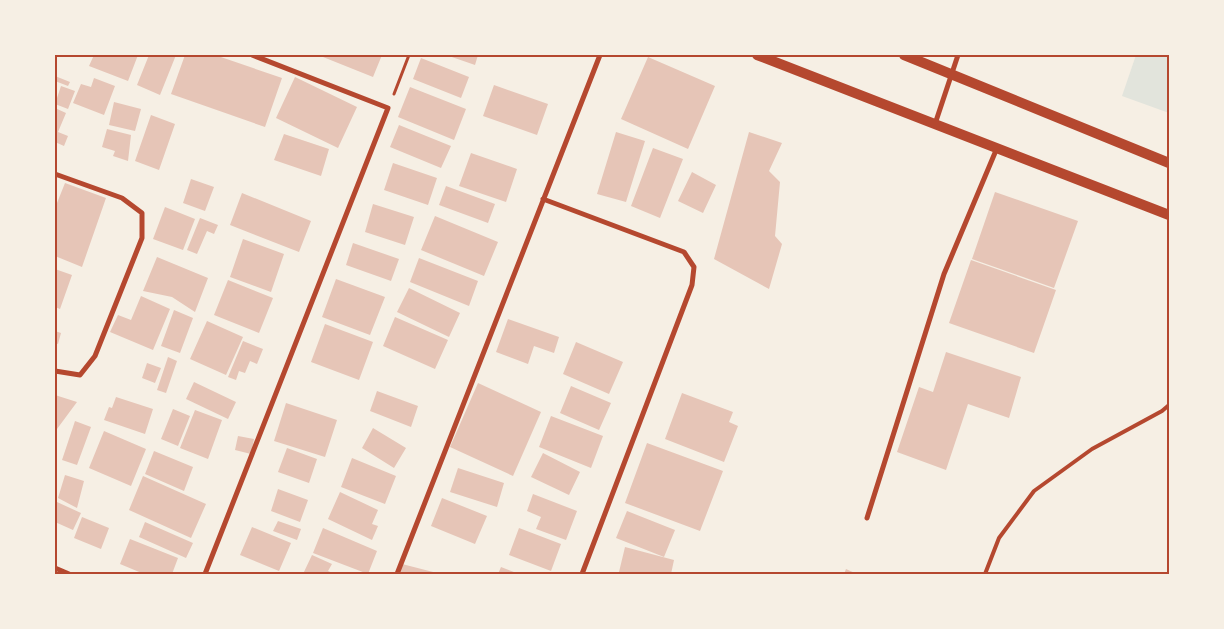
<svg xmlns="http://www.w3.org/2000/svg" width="1224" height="629" viewBox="0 0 1224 629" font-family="'Roboto Condensed',sans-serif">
	<rect width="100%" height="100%" fill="#f6efe4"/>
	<!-- green -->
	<path fill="#e2e4dc" d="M1136 55H1169V113L1122 96Z"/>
	<!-- building -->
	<path fill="#e6c5b7" d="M94 55H138L128 81 89 66Z
		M149 55H176L160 95 137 85Z
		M185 55H215L282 78 265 127 171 94Z
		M318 55H382L373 77Z
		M446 55H478L475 65Z
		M648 57 715 86 688 149 621 119Z
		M421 58 469 77 461 98 413 79Z
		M55 76 70 82 68 86 55 81Z
		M295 77 357 107 338 148 276 118Z
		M94 78 115 86 104 115 73 103 81 84 91 87Z
		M494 85 548 104 537 135 483 116Z
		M61 86 75 91 68 109 55 104Z
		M410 87 466 109 454 140 398 117Z
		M114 102 141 109 135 131 109 125Z
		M55 108 66 113 58 132 68 136 64 146 55 142Z
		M151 115 175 124 159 170 135 161Z
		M399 125 451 146 441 168 390 147Z
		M107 129 131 135 128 161 113 156 115 151 102 147Z
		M616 132 645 141 626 202 597 194Z
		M749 132 782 143 769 171 780 182 775 236 782 244 769 289 714 259Z
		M284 134 329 149 321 176 274 160Z
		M653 148 683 159 660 218 631 206Z
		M471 153 517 169 506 202 459 186Z
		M393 163 437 178 428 205 384 190Z
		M692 172 716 185 703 213 678 201Z
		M191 179 214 187 205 211 183 203Z
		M65 183 106 198 82 267 55 256V208Z
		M446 186 495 204 488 223 439 205Z
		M995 192 1078 221 1054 288 972 259Z
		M242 193 311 221 299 252 230 225Z
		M373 204 414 217 405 245 365 232Z
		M165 207 195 219 183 250 153 239Z
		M435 216 498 242 484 276 421 250Z
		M200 218 218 225 214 234 207 231 197 254 187 250Z
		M243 239 284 254 271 292 230 277Z
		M353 243 399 259 391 281 346 265Z
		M157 257 208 278 195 312 172 297 143 291Z
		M419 258 478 281 469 306 410 282Z
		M971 260 1056 290 1034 353 949 323Z
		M55 269 72 275 60 309 55 307Z
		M336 279 385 297 370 335 322 317Z
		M228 280 273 298 259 333 214 315Z
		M409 288 460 313 449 337 397 312Z
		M141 296 170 309 153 350 110 332 118 315 131 320Z
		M174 310 193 318 180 353 161 346Z
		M395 317 448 340 435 369 383 346Z
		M508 319 559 337 554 353 534 346 528 364 496 352Z
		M207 321 243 337 226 375 190 359Z
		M325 324 373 342 359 380 311 362Z
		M55 331 61 333 58 344 55 343Z
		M243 341 263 349 257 364 250 361 245 373 239 371 236 380 228 377Z
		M576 342 623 362 609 394 563 374Z
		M946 352 1021 377 1009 418 968 404 946 470 897 452 919 387 933 392Z
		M168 357 177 361 166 393 157 390Z
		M147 363 161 368 155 383 142 378Z
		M194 382 236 402 228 419 186 399Z
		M478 383 541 412 513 476 450 447Z
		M571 386 611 403 599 430 560 413Z
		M377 391 418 406 411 427 370 411Z
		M682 393 733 412 729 422 738 426 724 462 665 439Z
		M55 395 77 402 57 429H55Z
		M116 397 153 409 145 434 104 420 109 407 112 408Z
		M286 403 337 420 325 457 274 441Z
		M173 409 190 416 178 446 161 439Z
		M195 410 222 420 208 459 180 448Z
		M551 416 603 436 591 468 539 447Z
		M75 421 91 427 77 465 62 460Z
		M373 428 406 448 394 468 362 448Z
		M104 431 146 449 131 486 89 468Z
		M238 436 254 439 251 454 235 450Z
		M647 443 723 471 700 531 625 503Z
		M287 448 317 459 309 483 278 472Z
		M154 451 193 467 184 491 145 474Z
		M543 453 580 472 569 495 531 477Z
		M352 458 396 476 385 504 341 487Z
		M458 468 504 483 497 507 450 492Z
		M65 475 84 481 77 508 58 498Z
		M143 476 206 504 191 538 129 510Z
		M278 489 308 500 300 522 271 511Z
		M340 492 378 510 372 524 378 526 372 540 328 519Z
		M533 494 577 511 566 540 536 529 541 517 527 511Z
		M442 498 487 516 475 544 431 526Z
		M57 502 81 513 73 530 55 522V505Z
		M627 511 675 530 664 557 616 538Z
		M82 517 109 528 101 549 74 538Z
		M278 521 301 529 297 540 273 531Z
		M145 522 193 543 186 558 139 537Z
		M252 527 291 543 279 571 240 555Z
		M323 528 377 551 368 574 313 553Z
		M519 528 561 544 551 571 509 555Z
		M130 539 178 558 172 574H144L120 564Z
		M625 547 674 560 671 574H628L619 572Z
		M312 555 332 564 328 571 335 574H303Z
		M402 564 437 573V574H399Z
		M501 567 519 574H498Z
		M846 569 857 574H844Z"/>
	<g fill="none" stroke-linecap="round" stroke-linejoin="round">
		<!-- path -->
		<path stroke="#b5482f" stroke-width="3" d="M394 94 409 55"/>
		<!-- service -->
		<path stroke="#b5482f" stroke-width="4" d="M985 574 999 538 1034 491 1092 449 1162 411 1169 405"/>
		<!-- minor -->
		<path stroke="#b5482f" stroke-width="5" d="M935 124 958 55
			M55 174 122 198 142 213V238L95 356 80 375 55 371
			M543 199 684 252 694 267 692 285 582 574
			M867 518 944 274 997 148
			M55 568 69 574
			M205 574 388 108 252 55
			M397 574 600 55"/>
		<!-- secondary -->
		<path stroke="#b5482f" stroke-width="10" d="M757 55 1169 215
			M904 55 1169 163"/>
	</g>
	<!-- border -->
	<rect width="1224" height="629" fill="none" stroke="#f6efe4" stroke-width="112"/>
	<rect x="56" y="56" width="1112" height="517" fill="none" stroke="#b5482f" stroke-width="2"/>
</svg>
